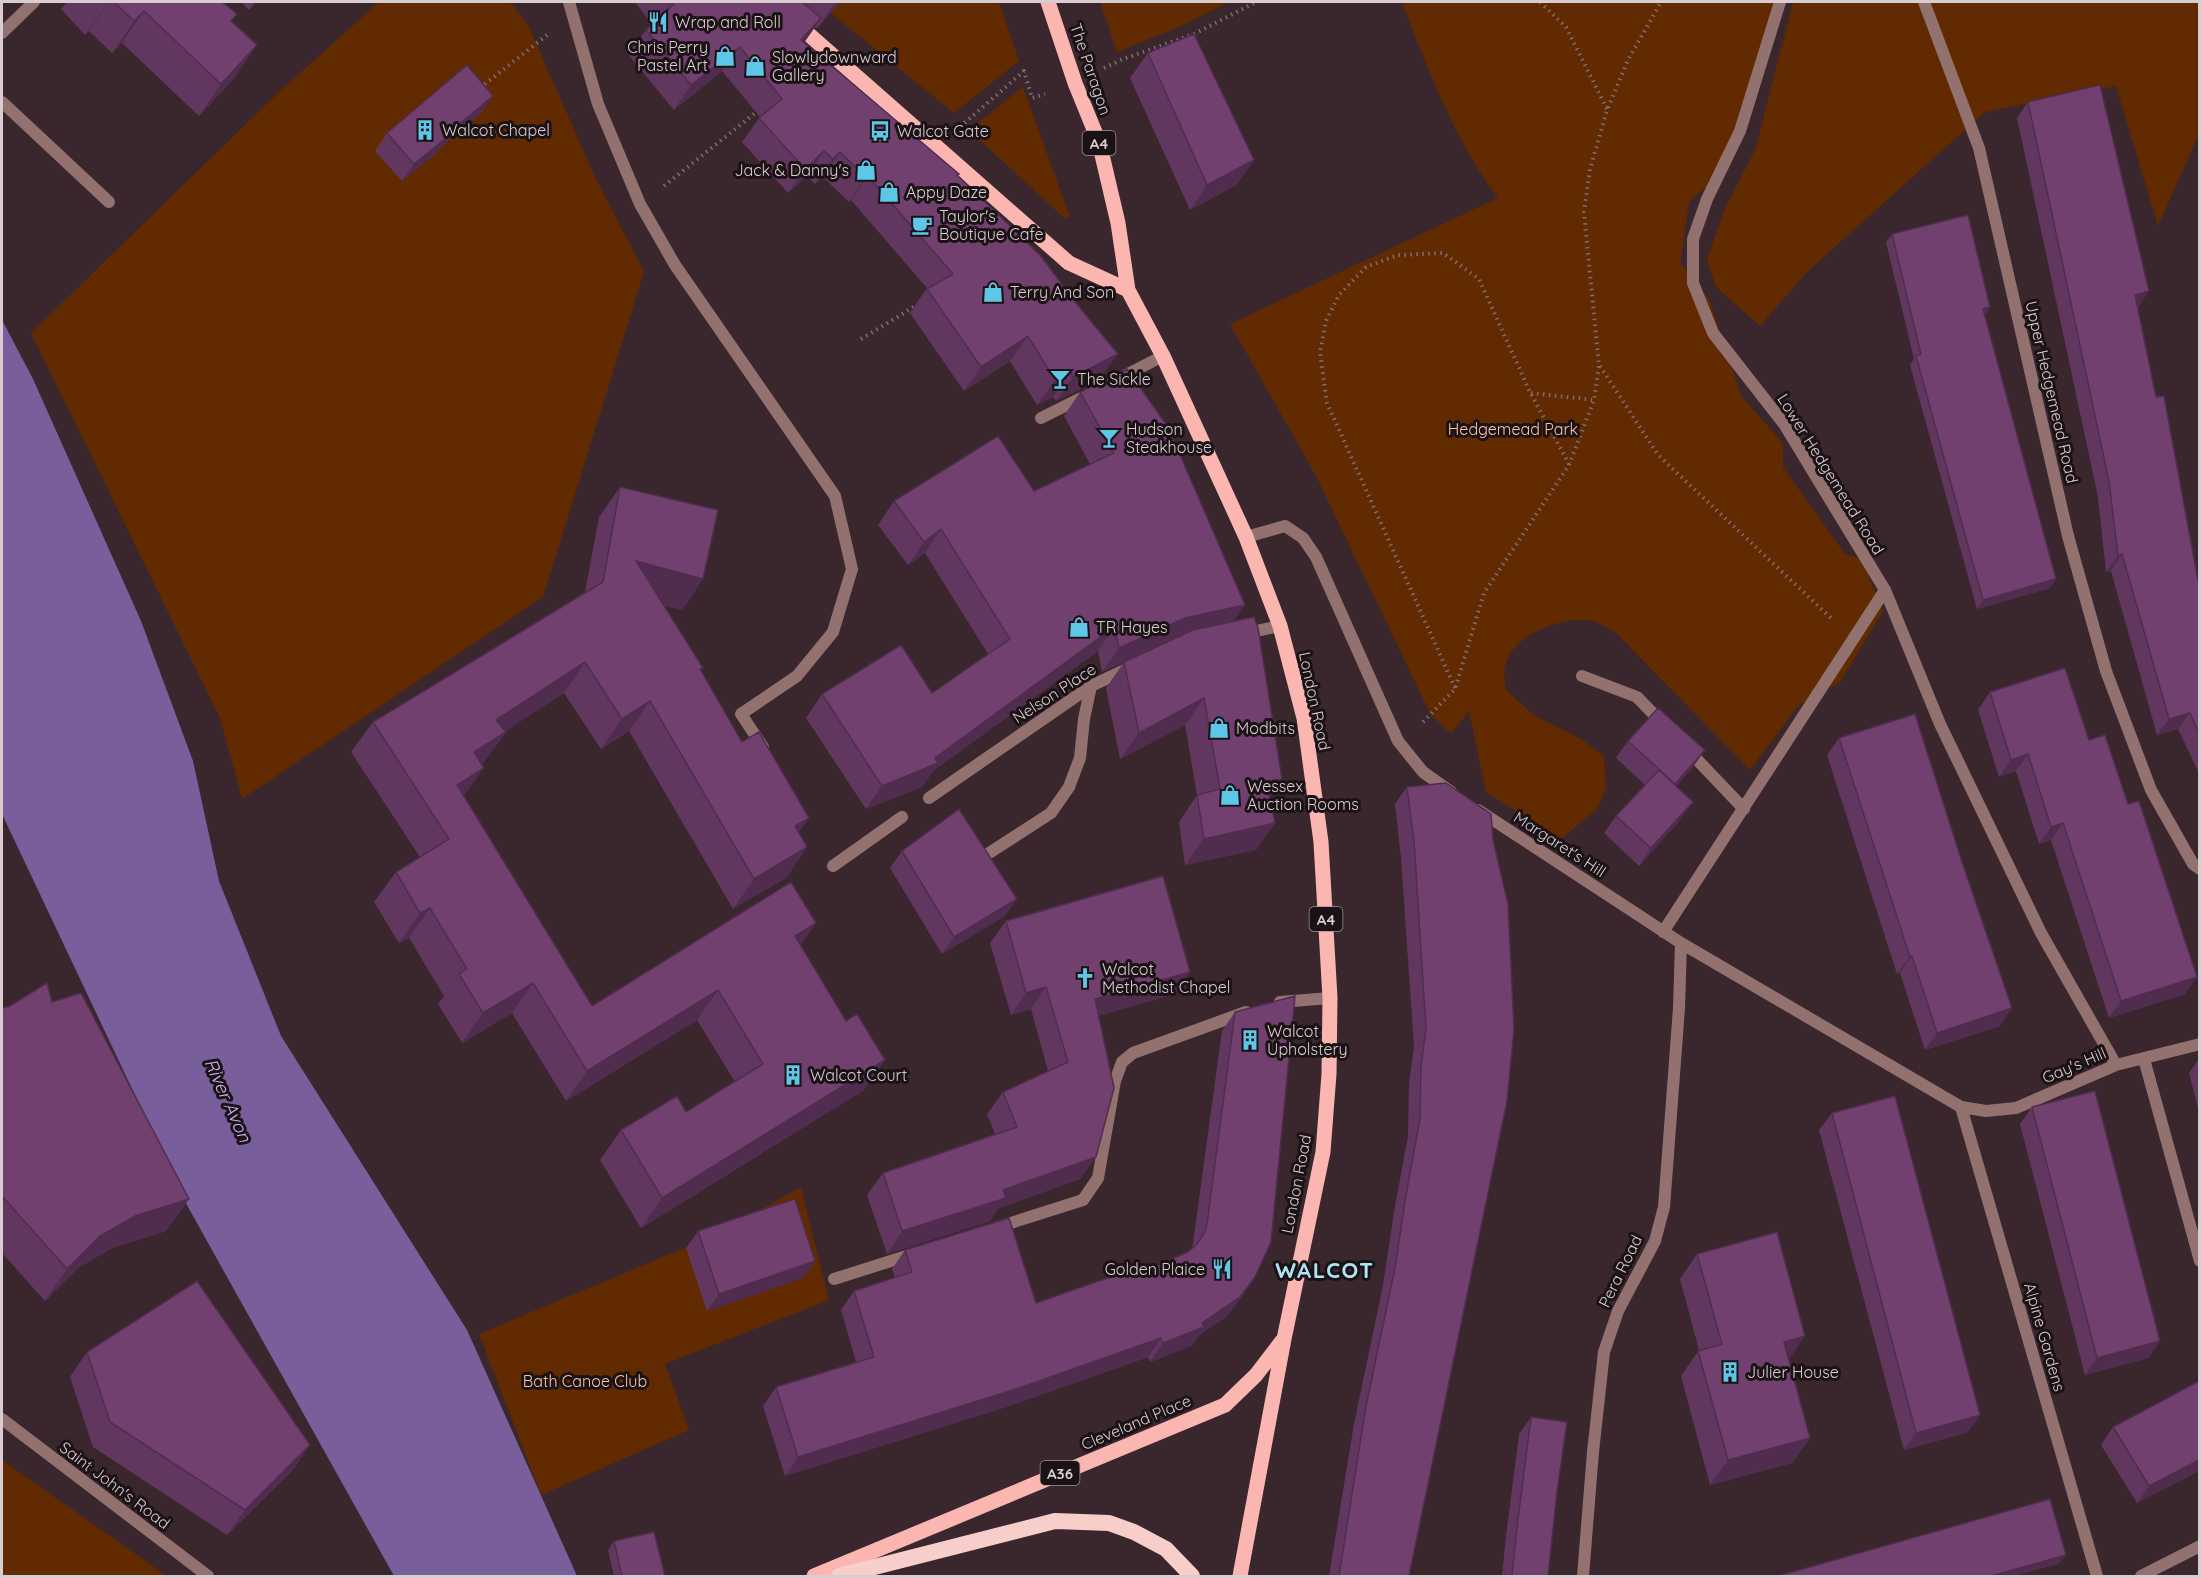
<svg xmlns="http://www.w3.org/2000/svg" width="2201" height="1578" viewBox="0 0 2201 1578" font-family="Quicksand,sans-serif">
	<rect width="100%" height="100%" fill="#39272d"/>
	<!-- green -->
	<path fill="#612a01" d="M379 2H510L528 25 595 177 644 272 543 597 242 799 220 718 31 333 280 91Z
		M817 2H999L1019 61 954 113Z
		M1100 2H1229L1184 25 1117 52Z
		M1402 2H1773L1767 33 1741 109 1731 165 1689 202 1680 263 1709 299 1741 396 1783 443V467L1845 554 1861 558 1883 611 1840 682 1798 706 1750 770 1616 633C1610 630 1605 626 1599 623 1570 612 1511 633 1505 667 1503 674 1505 683 1506 690L1535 716 1581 739 1604 756 1606 789 1597 809 1561 839 1486 792 1469 711 1451 734 1431 715 1316 476 1230 324 1498 198C1454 140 1428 69 1402 2Z
		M1793 2H2199V134L2158 226 2116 86 1985 112 1807 272 1760 326 1716 287 1707 260 1725 208 1755 150Z
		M1023 87 1070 217 1065 219 969 130Z
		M801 1187 829 1300 665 1364 689 1430 541 1495 479 1334 718 1234Z
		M2 1460 167 1576H2Z"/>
	<!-- water -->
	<path fill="#785f9c" d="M2 320 33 379 141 621 193 761 219 881 281 1036 467 1330 577 1576H394L188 1207 2 814Z"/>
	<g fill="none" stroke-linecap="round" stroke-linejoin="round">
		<!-- path -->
		<path stroke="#7e6e73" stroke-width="4" stroke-dasharray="1.5 4.5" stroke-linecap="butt" d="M1540 2 1566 27 1607 109
			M1104 68 1123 59 1194 34 1256 2
			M480 88 547 35
			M960 127 1024 71 1032 98 1045 94
			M664 186 759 110
			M861 339 917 305
			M1600 366 1658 455 1831 618
			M1531 393 1594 400
			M1455 688 1327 403 1320 352 1326 321 1339 295 1366 267 1398 255 1443 253 1479 279 1530 392 1569 464
			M1423 722 1455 689 1484 593 1569 465 1594 400 1599 366 1584 212 1590 169 1607 110 1628 60 1661 2"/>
		<!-- service -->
		<path stroke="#93716f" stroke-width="12" d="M2 33 34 2
			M2 102 109 202
			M1116 380 1163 356
			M1041 418 1087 395
			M1242 634 1280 626
			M1582 676 1637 697 1664 725
			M1687 749 1744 809
			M929 798 1091 686 1129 668
			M986 855 1051 813 1069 787 1080 758 1084 719 1091 686
			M833 866 902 817"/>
		<!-- minor -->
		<path stroke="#93716f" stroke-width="12" d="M569 2 598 104 640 204 675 265 835 496 852 569 833 632 797 676 741 714 763 747
			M1924 2 1979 148 2068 536 2106 671 2151 790 2193 864 2200 869
			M1246 537 1285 526 1303 538 1316 557 1398 741 1423 772 1451 792
			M1885 590 1940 724 2041 933 2116 1065
			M1478 810 1681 943 1961 1107 1986 1111 2016 1108 2116 1065 2200 1044
			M1663 932 1885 590 1784 424 1713 333 1693 283V239L1707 199 1740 131 1780 2
			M1280 1002 1330 998
			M2144 1059 2200 1261
			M1961 1107 2097 1576
			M995 1228 1083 1200 1098 1178 1115 1081 1122 1062 1133 1053 1246 1012
			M834 1279 913 1254
			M2 1419 208 1576
			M1583 1576 1593 1452 1604 1352 1618 1311 1655 1241 1664 1207 1679 1008 1681 943
			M2141 1576 2200 1546"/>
		<!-- primary -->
		<path stroke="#fbb6b1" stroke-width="15" d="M772 2 1069 263 1128 290
			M1048 2 1075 83 1099 142 1118 223 1128 290 1163 356 1246 537 1280 626 1304 718 1321 842 1330 998 1329 1074 1323 1152 1284 1339 1240 1576
			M814 1576 1225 1405 1256 1375 1282 1341"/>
		<!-- trunk -->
		<path stroke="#f8ceca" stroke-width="16" d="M839 1576 1055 1521 1109 1523 1134 1532 1166 1549 1192 1576"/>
	</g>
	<!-- wall -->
	<path fill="#62375f" d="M67 2H222L232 22 235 77 199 116 122 43 112 53 89 31 85 35 61 9Z
		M241 2H256L249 10Z
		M635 2H841L817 28 815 27 804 42 959 174 958 176 1100 379 1056 401 1053 397 1037 405 1010 361 964 391 910 313 927 288 851 200 849 202 823 177 815 184 807 176 788 193 742 142 760 117 722 71 674 110 628 54 646 30 652 24Z
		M1148 53 1254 160 1236 185 1190 210 1130 78Z
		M493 96 481 113 439 149 434 155 402 181 375 151 387 133Z
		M2028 102 2137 308 2156 397 2199 585V773L2178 729 2157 735 2111 571 2106 572 2098 497 2017 118Z
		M1892 234 1990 307 1985 315 2056 579 2050 588 1977 609 1910 365 1914 359 1886 242Z
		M1080 392 1233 622 1282 779 1269 797 1275 823 1256 850 1185 865 1179 822 1197 795 1185 725 1120 759 1106 688 1124 662 1102 672 1098 651 933 771 922 787 866 809 806 718 822 694 932 693 988 654 925 553 908 565 878 525 894 501 1034 491 1090 464 1064 416Z
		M620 487 703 579 682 610 663 605 742 742 807 847 786 878 733 909 629 731 601 749 564 693 505 731 506 732 484 762 481 764 464 796 592 1006 816 923 800 946 864 1090 641 1228 600 1160 621 1130 686 1112 735 1082 697 1020 566 1101 512 1013 462 1043 438 1004 444 996 409 938 399 943 374 902 396 872 420 857 351 752 373 722 585 592 599 517Z
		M1990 692 2089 740 2185 994 2109 1018 2051 840 2039 844 2016 771 1999 777 1978 710Z
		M1839 738 2000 1026 1925 1050 1900 973 1897 974 1827 755Z
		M1628 741 1693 767 1676 786 1681 819 1639 866 1604 833 1616 816 1645 785 1616 758Z
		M1446 783 1409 1576H1329L1354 1424 1383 1285 1394 1212 1408 1136 1409 1084 1414 1047 1401 858 1395 804 1407 787Z
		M902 851 1005 916 942 954 890 868Z
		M1006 921 1190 972 1175 994 1098 1016 1096 1157 1080 1179 999 1208 990 1221 887 1254 867 1195 883 1173 995 1134 987 1114 1003 1092 1048 1071 1031 1009 1011 1015 990 943Z
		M52 1002 189 1199 166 1231 112 1248 78 1268 45 1301 2 1253V1008Z
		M1235 1012 1255 1277 1242 1296 1227 1316 1198 1336 1191 1346 1150 1362 1148 1357 1003 1408 785 1476 763 1406 776 1387 856 1362 841 1310 854 1291 895 1278 892 1269 905 1250 1036 1303 1142 1272 1188 1252 1192 1249 1193 1243 1222 1031Z
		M2199 1059V1112L2189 1073Z
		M2032 1107 2160 1341 2148 1358 2085 1375 2020 1124Z
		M1832 1113 1980 1415 1968 1432 1904 1450 1819 1130Z
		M698 1231 815 1261 803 1278 707 1311 686 1248Z
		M1697 1254 1789 1360 1810 1438 1792 1463 1710 1485 1681 1376 1699 1350 1680 1279Z
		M87 1352 310 1445 293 1470 227 1535 93 1447 70 1377Z
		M1531 1417 1557 1491 1548 1576H1502L1506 1536 1519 1434Z
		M2113 1427 2199 1471 2137 1503 2101 1445Z
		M614 1541 665 1576H614L608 1550Z"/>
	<!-- shaded-wall -->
	<path fill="#502d4e" d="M109 2 89 31 85 35 108 3Z
		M836 2H841L817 28 834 4Z
		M144 11 122 43 112 53 134 21Z
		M821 18 804 43 801 40Z
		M257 45 235 77 199 116 221 84Z
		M740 47 722 71 674 110 691 85Z
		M493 96 481 113 439 149 434 155 402 181 414 164Z
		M824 151 807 176 788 193 805 169Z
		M840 152 823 177 815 184 833 159Z
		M1254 160 1236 185 1190 210 1207 185Z
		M868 176 851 200 849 202 866 177Z
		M2149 291 2138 308 2135 295Z
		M1990 307 1984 316 1983 309Z
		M1028 336 1010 361 964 391 981 367Z
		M1118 354 1100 379 1056 401 1073 377Z
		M1071 372 1053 397 1037 405 1055 380Z
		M941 529 925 553 908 565 924 542Z
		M2122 554 2111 571 2106 572 2118 556Z
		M636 561 703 579 682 610 615 591Z
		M2056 579 2050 588 1977 609 1983 600Z
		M1245 605 1228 629 1169 641 1102 672 1119 648 1185 618Z
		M1114 627 1098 651 933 771 922 787 866 809 882 786 935 758Z
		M585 662 564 693 475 751 496 720Z
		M1204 698 1185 725 1120 759 1139 733Z
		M650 701 629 731 601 749 622 719Z
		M2190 713 2178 729 2157 735 2169 719Z
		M506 732 484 762 453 782 474 752Z
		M1705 750 1693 767 1663 801 1675 784Z
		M2028 754 2016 771 1999 777 2011 760Z
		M484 768 462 799 457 785Z
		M1282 779 1263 805 1266 781Z
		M1693 802 1681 819 1639 866 1651 848Z
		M809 818 788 848 795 826Z
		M1275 823 1256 850 1185 865 1204 839Z
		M2063 823 2051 840 2039 844 2051 827Z
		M807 847 786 878 733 909 754 879Z
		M1017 899 1005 916 942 954 954 937Z
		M430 908 409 938 399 943 420 913Z
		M816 923 795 953V936Z
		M1912 956 1900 973 1897 974 1910 957Z
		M1190 972 1175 994 1079 1021 1095 999Z
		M2197 977 2185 994 2109 1018 2121 1001Z
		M533 983 512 1013 462 1043 483 1013Z
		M1046 987 1031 1009 1011 1015 1026 993Z
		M718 990 697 1020 566 1101 587 1071Z
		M2012 1008 2000 1026 1925 1050 1937 1033Z
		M885 1060 864 1090 641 1228 662 1198Z
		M1096 1157 1080 1179 999 1208 990 1221 887 1254 902 1231 1003 1190Z
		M189 1199 166 1231 112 1248 78 1268 45 1301 67 1269 100 1236 135 1216Z
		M815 1261 803 1278 707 1311 719 1294Z
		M1255 1277 1242 1296 1227 1316 1198 1336 1191 1346 1150 1362 1163 1343 1202 1323Z
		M1805 1336 1788 1361 1784 1342Z
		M1161 1338 1148 1357 1003 1408 785 1476 798 1457Z
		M2160 1341 2148 1358 2085 1375 2097 1358Z
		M1980 1415 1968 1432 1904 1450 1916 1433Z
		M1810 1438 1792 1463 1710 1485 1728 1460Z
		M310 1445 293 1470 227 1535 245 1510Z
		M2199 1460V1471L2137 1503 2149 1486Z
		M2066 1555 2059 1564 2015 1576H1991Z"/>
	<!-- building -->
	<path fill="#72406f" stroke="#502d4e" stroke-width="1.5" d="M114 2H222L237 14 231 21 257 45 221 84 144 11 134 21Z
		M672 2H802L821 18 801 40 959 174 957 175 1040 255 1076 303 1118 354 1073 377 1071 372 1055 380 1028 336 981 367 927 289 953 274 868 176 866 177 840 152 833 159 824 151 805 169 759 118 782 99 740 47 691 85 646 30 674 4Z
		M1194 34 1254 160 1207 185 1148 53Z
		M467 65 493 96 445 136 446 138 414 164 387 133Z
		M2100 85 2149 291 2135 295 2156 397 2164 396 2197 575 2199 585V733L2190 713 2169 719 2122 554 2118 556 2109 481 2028 102Z
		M1968 215 1990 307 1983 309 2056 579 1983 600 1916 356 1921 354 1892 234Z
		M1127 369 1168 427 1245 605 1185 618 1119 648 1114 627 935 758 938 763 882 786 822 694 901 645 932 693 1010 639 941 529 924 542 894 501 998 436 1034 491 1114 453 1080 392Z
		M620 487 718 510 703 579 636 561 703 668 700 669 742 742 759 732 809 818 795 826 807 847 754 879 650 701 622 719 585 662 496 720 506 732 474 752 484 768 457 785 592 1006 791 882 816 923 795 936 846 1021 857 1014 885 1060 662 1198 621 1130 677 1096 686 1112 763 1064 718 990 587 1071 533 983 483 1013 459 974 467 969 430 908 420 913 396 872 449 839 373 722 603 582Z
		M1254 617 1258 628 1282 779 1266 781 1275 823 1204 839 1197 795 1220 789 1204 698 1139 733 1124 662 1193 630Z
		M2065 668 2089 740 2105 735 2128 804 2139 801 2197 977 2121 1001 2063 823 2051 827 2028 754 2011 760 1990 692Z
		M1658 708 1705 750 1675 784 1628 741Z
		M1915 714 1963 865 2012 1008 1937 1033 1912 956 1910 957 1839 738Z
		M1659 770 1693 802 1651 848 1616 816Z
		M1446 783 1491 814 1493 840 1508 904 1514 1030 1507 1101 1409 1576H1339L1366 1406 1395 1268 1406 1195 1420 1119 1421 1067 1426 1029 1414 841 1407 787Z
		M959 809 1017 899 954 937 902 851Z
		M1163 876 1190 972 1095 999 1114 1088 1096 1157 1003 1190 1006 1198 902 1231 883 1173 1017 1127 1003 1092 1068 1062 1046 987 1026 993 1006 921Z
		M47 983 52 1002 81 993 189 1199 135 1216 100 1236 67 1269 2 1196V1008L10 1006Z
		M1295 996 1271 1242 1255 1277 1240 1297 1202 1323 1204 1327 1163 1343 1161 1338 1016 1389 798 1457 776 1387 874 1357 854 1291 912 1272 905 1250 1009 1218 1036 1303 1139 1267 1142 1272 1188 1252 1197 1244 1204 1234 1207 1224 1235 1012Z
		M2095 1091 2160 1341 2097 1358 2032 1107Z
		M1895 1096 1980 1415 1916 1433 1832 1113Z
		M795 1199 815 1261 719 1294 698 1231Z
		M1777 1232 1805 1336 1784 1342 1810 1438 1728 1460 1698 1351 1722 1344 1697 1254Z
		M197 1281 310 1445 245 1510 110 1422 87 1352Z
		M2199 1381V1460L2149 1486 2113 1427Z
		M1531 1417 1567 1422 1557 1491 1548 1576H1512L1518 1519Z
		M2050 1499 2066 1555 1991 1576H1778Z
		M654 1532 665 1576H622L614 1541Z"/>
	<!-- icons -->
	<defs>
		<g id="restaurant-bare" transform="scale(1.62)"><path d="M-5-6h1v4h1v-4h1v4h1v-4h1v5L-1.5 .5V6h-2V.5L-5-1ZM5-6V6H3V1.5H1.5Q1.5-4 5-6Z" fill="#5dc7e8" stroke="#1b1215" stroke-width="2.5" paint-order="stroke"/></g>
		<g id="shop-bare" transform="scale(1.62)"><path d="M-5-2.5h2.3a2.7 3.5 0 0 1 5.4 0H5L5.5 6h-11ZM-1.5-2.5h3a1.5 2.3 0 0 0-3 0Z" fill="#5dc7e8" stroke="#1b1215" stroke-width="2.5" paint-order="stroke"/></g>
		<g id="building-bare" transform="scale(1.62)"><path d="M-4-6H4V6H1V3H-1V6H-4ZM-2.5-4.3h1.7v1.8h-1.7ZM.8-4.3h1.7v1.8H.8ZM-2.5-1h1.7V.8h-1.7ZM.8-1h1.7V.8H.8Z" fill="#5dc7e8" stroke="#1b1215" stroke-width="2.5" paint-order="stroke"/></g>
		<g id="bus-bare" transform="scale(1.62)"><path d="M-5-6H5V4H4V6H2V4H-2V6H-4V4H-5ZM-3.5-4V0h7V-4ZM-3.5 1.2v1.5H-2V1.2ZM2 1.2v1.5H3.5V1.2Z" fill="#5dc7e8" stroke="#1b1215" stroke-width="2.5" paint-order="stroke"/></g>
		<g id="cafe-bare" transform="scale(1.62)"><path d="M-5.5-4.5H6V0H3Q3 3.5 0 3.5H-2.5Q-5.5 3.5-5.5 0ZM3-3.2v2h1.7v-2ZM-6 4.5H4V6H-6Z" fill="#5dc7e8" stroke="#1b1215" stroke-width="2.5" paint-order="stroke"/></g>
		<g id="bar-bare" transform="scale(1.62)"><path d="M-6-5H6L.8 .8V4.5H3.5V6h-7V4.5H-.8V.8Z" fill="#5dc7e8" stroke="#1b1215" stroke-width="2.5" paint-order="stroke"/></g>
		<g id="church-bare" transform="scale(1.62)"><path d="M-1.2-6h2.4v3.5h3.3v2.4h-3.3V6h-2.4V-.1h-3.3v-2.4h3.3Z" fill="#5dc7e8" stroke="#1b1215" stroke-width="2.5" paint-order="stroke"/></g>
	</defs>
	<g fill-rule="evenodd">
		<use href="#restaurant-bare" x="658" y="22"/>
		<use href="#shop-bare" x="725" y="56"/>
		<use href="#shop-bare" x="755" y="66"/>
		<use href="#building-bare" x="425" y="130"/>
		<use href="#bus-bare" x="880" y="131"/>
		<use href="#shop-bare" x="866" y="170"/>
		<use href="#shop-bare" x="889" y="192"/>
		<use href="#cafe-bare" x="922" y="225"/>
		<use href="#shop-bare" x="993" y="292"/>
		<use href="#bar-bare" x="1060" y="379"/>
		<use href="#bar-bare" x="1109" y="438"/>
		<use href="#shop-bare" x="1079" y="627"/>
		<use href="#shop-bare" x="1219" y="728"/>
		<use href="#shop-bare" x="1230" y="795"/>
		<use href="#church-bare" x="1085" y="978"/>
		<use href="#building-bare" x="1250" y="1040"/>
		<use href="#building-bare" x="793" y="1075"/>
		<use href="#restaurant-bare" x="1222" y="1269"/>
		<use href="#building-bare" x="1730" y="1372"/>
	</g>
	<g text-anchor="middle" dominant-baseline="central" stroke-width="6" stroke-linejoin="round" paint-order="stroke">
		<!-- shield labels -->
		<g fill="#1b1215" stroke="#a19599" stroke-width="1.5">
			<rect x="1082.5" y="131" width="33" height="24" rx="4.5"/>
			<rect x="1309.5" y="907" width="33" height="24" rx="4.5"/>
			<rect x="1040.5" y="1461" width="39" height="24" rx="4.5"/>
		</g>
		<g font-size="15" font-weight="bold" fill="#dacdd1">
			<text x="1099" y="143">A4</text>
			<text x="1326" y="919">A4</text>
			<text x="1060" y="1473">A36</text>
		</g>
		<!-- poi labels -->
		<g font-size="16" fill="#dacdd1" stroke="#1b1215" text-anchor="start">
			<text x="675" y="22">Wrap and Roll</text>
			<text x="708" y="47" text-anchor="end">Chris Perry<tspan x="708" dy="18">Pastel Art</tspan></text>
			<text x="772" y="57">Slowlydownward<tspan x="772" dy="18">Gallery</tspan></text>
			<text x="442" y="130">Walcot Chapel</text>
			<text x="897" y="131">Walcot Gate</text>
			<text x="849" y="170" text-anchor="end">Jack &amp; Danny's</text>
			<text x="906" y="192">Appy Daze</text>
			<text x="939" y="216">Taylor's<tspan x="939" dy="18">Boutique Cafe</tspan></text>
			<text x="1010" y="292">Terry And Son</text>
			<text x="1077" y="379">The Sickle</text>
			<text x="1126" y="429">Hudson<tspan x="1126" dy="18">Steakhouse</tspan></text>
			<text x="1096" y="627">TR Hayes</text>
			<text x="1236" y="728">Modbits</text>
			<text x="1247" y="786">Wessex<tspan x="1247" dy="18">Auction Rooms</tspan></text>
			<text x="1102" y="969">Walcot<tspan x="1102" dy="18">Methodist Chapel</tspan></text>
			<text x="1267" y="1031">Walcot<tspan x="1267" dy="18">Upholstery</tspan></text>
			<text x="810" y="1075">Walcot Court</text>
			<text x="1205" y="1269" text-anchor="end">Golden Plaice</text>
			<text x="1747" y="1372">Julier House</text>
		</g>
		<!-- street labels -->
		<g font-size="16" fill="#dacdd1" stroke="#1b1215">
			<text transform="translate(1091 69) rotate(71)">The Paragon</text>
			<text transform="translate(2052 392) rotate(77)">Upper Hedgemead Road</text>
			<text transform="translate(1831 474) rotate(58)">Lower Hedgemead Road</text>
			<text transform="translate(1054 693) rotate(-33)">Nelson Place</text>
			<text transform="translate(1315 701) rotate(78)">London Road</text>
			<text transform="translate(1560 844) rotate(33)">Margaret's Hill</text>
			<text transform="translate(2074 1065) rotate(-23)">Gay's Hill</text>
			<text transform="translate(1296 1184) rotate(-79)">London Road</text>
			<text transform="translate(1620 1271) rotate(-64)">Pera Road</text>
			<text transform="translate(2045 1337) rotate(74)">Alpine Gardens</text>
			<text transform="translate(1136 1422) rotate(-23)">Cleveland Place</text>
			<text transform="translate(115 1485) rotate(37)">Saint John's Road</text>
		</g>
		<!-- park labels -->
		<g font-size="16" fill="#fcc4a6" stroke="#1b1215">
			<text x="1513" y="429">Hedgemead Park</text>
			<text x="585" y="1381">Bath Canoe Club</text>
		</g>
		<!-- water labels -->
		<g font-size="18" font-style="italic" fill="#cfb4fa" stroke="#1b1215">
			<text transform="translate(228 1100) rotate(66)">River Avon</text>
		</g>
		<!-- district labels -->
		<g font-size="22" font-weight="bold" letter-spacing="1.5" fill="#aee3f6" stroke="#1b1215">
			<text x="1325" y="1270">WALCOT</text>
		</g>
	</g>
	<!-- border -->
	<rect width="2201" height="1578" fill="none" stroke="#dacdd1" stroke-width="6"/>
</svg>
